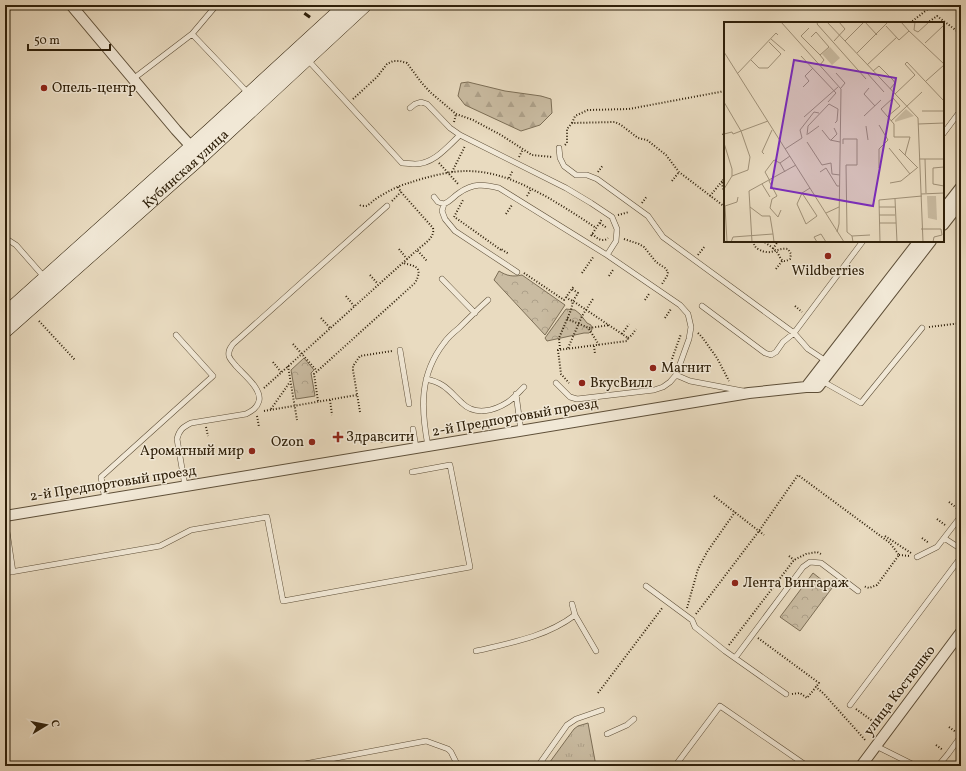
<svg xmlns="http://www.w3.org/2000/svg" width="966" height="771" viewBox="0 0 966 771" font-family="Vollkorn,serif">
	<defs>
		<pattern id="grass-tufts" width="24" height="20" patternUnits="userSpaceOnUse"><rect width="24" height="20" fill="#c9bba1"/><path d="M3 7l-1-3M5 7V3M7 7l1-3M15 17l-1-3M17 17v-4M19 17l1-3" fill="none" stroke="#ada089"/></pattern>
		<pattern id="forest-firs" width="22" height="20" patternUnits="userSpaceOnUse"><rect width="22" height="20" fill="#c9bba1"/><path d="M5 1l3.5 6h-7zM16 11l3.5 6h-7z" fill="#ada089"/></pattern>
		<pattern id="park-crowns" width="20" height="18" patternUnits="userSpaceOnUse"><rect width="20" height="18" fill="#c9bba1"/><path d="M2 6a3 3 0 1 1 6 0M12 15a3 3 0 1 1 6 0" fill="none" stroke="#ada089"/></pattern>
	</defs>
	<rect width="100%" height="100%" fill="#e9dbc0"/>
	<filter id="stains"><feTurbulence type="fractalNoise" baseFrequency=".005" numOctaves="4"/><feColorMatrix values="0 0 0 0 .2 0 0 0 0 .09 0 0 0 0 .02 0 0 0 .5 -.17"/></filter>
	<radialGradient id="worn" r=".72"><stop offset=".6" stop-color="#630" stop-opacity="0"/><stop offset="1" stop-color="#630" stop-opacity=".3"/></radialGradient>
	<!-- grass -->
	<path fill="url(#grass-tufts)" stroke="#7c6e56" d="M588 723 596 766H547L574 729 578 726Z"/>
	<!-- forest -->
	<path fill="url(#forest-firs)" stroke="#7c6e56" d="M468 82 505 91 541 96 551 99 552 113 540 125 521 131 465 105 458 96 461 83Z"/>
	<!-- park -->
	<path fill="url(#park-crowns)" stroke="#7c6e56" d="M499 271C507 276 513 277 522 275L565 305 545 335 494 280Z
		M566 309 575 310 580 314 587 323 591 325 592 330 589 333H584L547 341 545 338Z
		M304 358 314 370 311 373 315 396 296 399 291 370Z
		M813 573 832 588 800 631 780 617Z"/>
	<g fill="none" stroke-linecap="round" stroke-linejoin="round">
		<!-- lane casing -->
		<g stroke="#5e4f38" stroke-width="6">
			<path id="lane" d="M5 11 12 5
				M192 34 214 8 213 5
				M307 59 402 163C406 163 411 164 415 164 434 164 447 147 460 135L566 188 591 203 612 217 617 229 616 241 607 255
				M133 79 192 34 249 94
				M410 108 415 104 421 102 427 104 450 128 460 135
				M943 134 961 110
				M559 148 560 158 564 166 576 175H587L597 179 648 216 663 237 794 333 808 349 826 361
				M434 197 438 202 444 204C451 201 453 197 459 193 473 183 484 184 499 188L607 255 680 305 688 314 691 327 689 339 676 375 670 382 663 387 654 390 577 399 570 397 556 383
				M444 204 442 211 445 219 455 231 517 272
				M5 238 16 245 45 278
				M442 279 475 313
				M702 306 765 353 771 355 776 352 783 342 794 333 863 241
				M400 350 409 404
				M676 375 690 381 743 391
				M426 379C445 383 449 391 462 403 475 416 494 411 508 402 514 398 519 392 524 387
				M822 381 861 403 922 328
				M516 394 521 431
				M413 429 416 448
				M428 446C421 409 419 375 444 343 448 337 454 332 459 328 469 318 478 309 488 300
				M185 486 177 439C179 430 183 427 191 423L246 414C252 411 257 408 259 401 262 389 244 375 236 366 234 363 230 360 229 356 228 351 230 348 233 344L387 206
				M105 500 101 477 213 376 176 335
				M5 518 13 572
				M944 538 961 549
				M917 557 937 547 961 516
				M5 573 160 546 191 530 267 517 283 601 470 567 450 465 412 472
				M646 586 692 620 695 627 725 651 786 694
				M572 604 575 615 596 651
				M476 651C510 643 546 637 575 615
				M735 658 803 567 810 562 821 563 858 591
				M850 705 961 557
				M607 734 627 725 634 719
				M876 746 916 766
				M294 766 426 741 448 749 451 752 458 766
				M538 766 567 725 576 719 602 710
				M675 766 720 706 807 766
				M938 766 948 754 961 736"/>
		</g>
		<!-- street casing -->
		<g stroke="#5e4f38" stroke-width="12">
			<path id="street" d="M71 5 176 130 196 152
				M943 210 961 187
				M943 225 961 202
				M806 387 919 241
				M5 516 749 393 806 387H818L931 241
				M861 766 961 632"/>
		</g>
		<!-- secondary casing -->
		<g stroke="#2f200a" stroke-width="16">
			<g id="secondary">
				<path d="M5 315 211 130 347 5"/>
				<path id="s1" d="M5 330 200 157 364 5"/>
			</g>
		</g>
		<!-- path -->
		<path stroke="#2f200a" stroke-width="2" stroke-dasharray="1 2" stroke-linecap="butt" d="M910 23 933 5
			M927 23 937 16 961 34
			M353 99 377 77 387 64 393 61H400L407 63 421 82 430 92 456 114 473 120 501 135 532 155 552 157
			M454 122 456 114
			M572 123 575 116 588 110 629 109 725 91
			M723 135 725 132
			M565 145 567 143V129L572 123 615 122 621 125 638 138 647 140 666 155 679 172 725 207
			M519 157 523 149
			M439 163 459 185
			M452 172 465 146
			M598 172 603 165
			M725 177C721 182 722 187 725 193
			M509 178 513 170
			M672 181 679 172
			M398 187 401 192 433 228C435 238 424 244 417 250
			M527 196 531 189
			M710 196 723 180
			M392 201 401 192
			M642 203 647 196
			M360 205C361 206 366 206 366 206 369 205 372 202 374 200 385 193 397 186 409 183 426 177 450 171 466 171 497 171 521 183 547 197 564 207 580 217 596 228
			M506 214 512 205
			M618 215 629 212
			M454 217 463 200
			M456 218 501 250V249L509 254
			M600 223 607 228
			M592 234C597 238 602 243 608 238
			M591 236 602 219
			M624 239 639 244 644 247 656 262 665 268 668 272 667 276 662 284
			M753 241C754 245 755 247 758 249 771 257 777 247 788 249L791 254 790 259C780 265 781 256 776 251 772 247 767 244 763 241
			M399 249 407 259
			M773 249 778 241
			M698 255 705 246
			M776 269 782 261
			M524 273 564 300 574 286
			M582 273 594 256
			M370 275 378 284
			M609 276 613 270
			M346 296 354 306
			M566 297 570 300 573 301 628 338 627 341 558 350 561 374 569 383
			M645 300 649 294
			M795 306 802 312
			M321 318 330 328
			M665 318 671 309
			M567 319 589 328 610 325
			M39 321 75 360
			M929 327 961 323
			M589 329 599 345
			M698 333 702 337 717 358 729 381
			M622 334 629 324
			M628 338 632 335 636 329
			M293 344 317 371
			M594 346 595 354
			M568 348 582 316 593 299
			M560 349 559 338 571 310 573 301 578 293 572 289
			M273 362 281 372
			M288 366 297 420
			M667 373 681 334
			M264 388 417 250 427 261
			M330 400 332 415
			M318 401 314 374 415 283C423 268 417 266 403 263
			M271 409 290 382
			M264 411 357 395
			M360 412 353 370V366L360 356 392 351
			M257 416 259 427
			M206 427 208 436
			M396 435 397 442
			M380 436 382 444
			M714 496 764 535
			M949 502 958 509
			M937 519 945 525
			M885 536 911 553
			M922 538 929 543
			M899 555 910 556
			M789 556 794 560
			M687 608 698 569 707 552 735 512
			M696 614 759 531 798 475 890 543 899 555 877 585 869 588 863 586
			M758 638 819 683 816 687
			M729 645 794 560 806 554 817 552 821 554
			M598 693 663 607
			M792 694 800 693 807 698 816 687 824 694 866 741
			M856 709 878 725
			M949 727 956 732
			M936 745 943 750"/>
		<!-- lane -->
		<use href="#lane" stroke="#f1e8d6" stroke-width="5"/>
		<!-- street -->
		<use href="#street" stroke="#f1e8d6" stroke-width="10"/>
		<!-- secondary -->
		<use href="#secondary" stroke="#f1e8d6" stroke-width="15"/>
		<!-- rail -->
		<path stroke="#2f200a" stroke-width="3" stroke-dasharray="7 7" stroke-linecap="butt" d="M293 5 311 18"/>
	</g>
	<!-- markers -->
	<g fill="#8f2418" stroke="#f1e8d6" stroke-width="1.5">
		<circle cx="44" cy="88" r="4"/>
		<circle cx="828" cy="256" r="4"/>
		<circle cx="653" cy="368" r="4"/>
		<circle cx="582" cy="383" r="4"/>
		<path d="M336 431h4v4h4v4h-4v4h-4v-4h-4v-4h4z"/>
		<circle cx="312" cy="442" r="4"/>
		<circle cx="252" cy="451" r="4"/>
		<circle cx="735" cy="583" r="4"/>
	</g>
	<g text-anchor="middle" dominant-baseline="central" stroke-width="3" stroke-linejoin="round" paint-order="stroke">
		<!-- poi labels -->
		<g font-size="14" fill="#2f200a" stroke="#f1e8d6" text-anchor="start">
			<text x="52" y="88">Опель-центр</text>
			<text x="828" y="271" text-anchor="middle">Wildberries</text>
			<text x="661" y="368">Магнит</text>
			<text x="590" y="383">ВкусВилл</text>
			<text x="346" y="437">Здравсити</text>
			<text x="304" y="442" text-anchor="end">Ozon</text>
			<text x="244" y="451" text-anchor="end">Ароматный мир</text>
			<text x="743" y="583">Лента Вингараж</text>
		</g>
		<!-- street labels -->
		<g font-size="14" fill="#2f200a" stroke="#f1e8d6">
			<text stroke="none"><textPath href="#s1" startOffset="242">Кубинская улица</textPath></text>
			<text transform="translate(515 418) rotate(-10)">2-й Предпортовый проезд</text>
			<text transform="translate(113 484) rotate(-9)">2-й Предпортовый проезд</text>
			<text transform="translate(900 691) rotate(-53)">улица Костюшко</text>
		</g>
	</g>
	<!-- overview -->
	<g transform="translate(724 22)">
		<rect width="220" height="220" fill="#e9dbc0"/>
		<path d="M182 87 190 94 171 100V98Z" fill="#c9bba1"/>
		<path d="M106 25 116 36 108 43 98 32Z" fill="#c9bba1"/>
		<path d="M203 174H212L213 198 204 196Z" fill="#c9bba1"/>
		<path fill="none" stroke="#9f9077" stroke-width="1" d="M57 0 117 67 115 202 113 210M94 0 93 2 142 57M103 0 194 96 199 220M141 0 153 13M191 0 190 8 194 10 205 0M162 4 175 18 185 9 177 0M85 6 77 14 96 33M185 9 220 42M87 15 92 10 105 25 96 33 100 38 96 43M47 17 61 29M110 19 121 7 115 0M121 19 140 0M201 21 219 4M0 30 120 220M133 31 164 0M77 34 112 71 104 80M27 38 35 46H44L57 32 45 20M143 43 173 15M149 49 155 44 169 58 171 61 166 67M112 51 121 61 117 66M143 51 160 70M13 52 52 11 54 13M191 53 181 42 183 40 220 79M202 59 220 43M79 65 85 59 81 54 89 46M145 66 140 72 151 84M171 72 191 53M0 80 17 109 26 135 24 148 8 154 0 167M198 89H220M140 94 157 78M164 94 176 84 169 76 157 87 170 102V115H186L181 133M80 95 114 65M167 99 198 70M194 102 220 101M155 103 164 118 155 127V146M142 104 144 118M98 108 106 118 116 120M0 112 8 110 9 112 44 99M84 112 95 104M83 113 84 104 105 82 114 87 113 99 111 101M107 118 113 112 110 106M83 120 98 143 107 141 108 152 116 153M0 121 8 147V154M119 122V117H133V143H122L123 210 128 214M165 126 186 152M61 127 78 116 76 108 90 90 95 91M175 127 194 146M40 132 38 130 48 108M195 137H220M201 137 202 171M220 145 209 146V162L220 164M61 150 56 141 66 134M96 150 102 146 113 164H116M45 159 53 174 48 177 46 186 54 195 57 188M46 159 41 150 50 138 56 141M166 161 177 159 193 146M38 162 46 175M78 171 73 182 82 202 93 194 78 171 86 166M197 172 220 171M171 177 173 220M26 185 38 194H46L49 212M155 185H171M102 191 115 185M155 193H171M155 201H172M197 207H217L218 213 210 215 209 220M3 220 1 184 13 180 14 175M7 220 9 215 49 212 50 220M28 220 25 169 72 143M93 220 90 215 97 212 102 220M129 220 128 214 146 213M156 220 155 178 198 174"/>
		<path fill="#7b2cbf" fill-opacity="0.15" stroke="#7b2cbf" stroke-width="2" d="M70 38 172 56 149 184 47 166Z"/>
		<rect width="220" height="220" fill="none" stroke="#2f200a" stroke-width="2"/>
	</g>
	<!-- margin -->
	<rect width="966" height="771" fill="none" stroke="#e9dbc0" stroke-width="20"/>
	<rect x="6" y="6" width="954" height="759" fill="none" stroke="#2f200a" stroke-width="2"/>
	<rect x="10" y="10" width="946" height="751" fill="none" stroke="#2f200a"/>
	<!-- north arrow -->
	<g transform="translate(46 725) rotate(80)" stroke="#f1e8d6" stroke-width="3" paint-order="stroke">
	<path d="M0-3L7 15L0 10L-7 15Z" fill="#2f200a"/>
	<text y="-6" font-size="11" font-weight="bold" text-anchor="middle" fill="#2f200a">С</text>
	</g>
	<!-- scale -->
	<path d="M28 44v6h82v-6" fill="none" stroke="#2f200a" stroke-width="2"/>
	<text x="34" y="44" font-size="12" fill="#2f200a" stroke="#f1e8d6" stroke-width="3" paint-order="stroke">50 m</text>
	<rect width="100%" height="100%" filter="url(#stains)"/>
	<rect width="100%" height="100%" fill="url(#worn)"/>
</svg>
